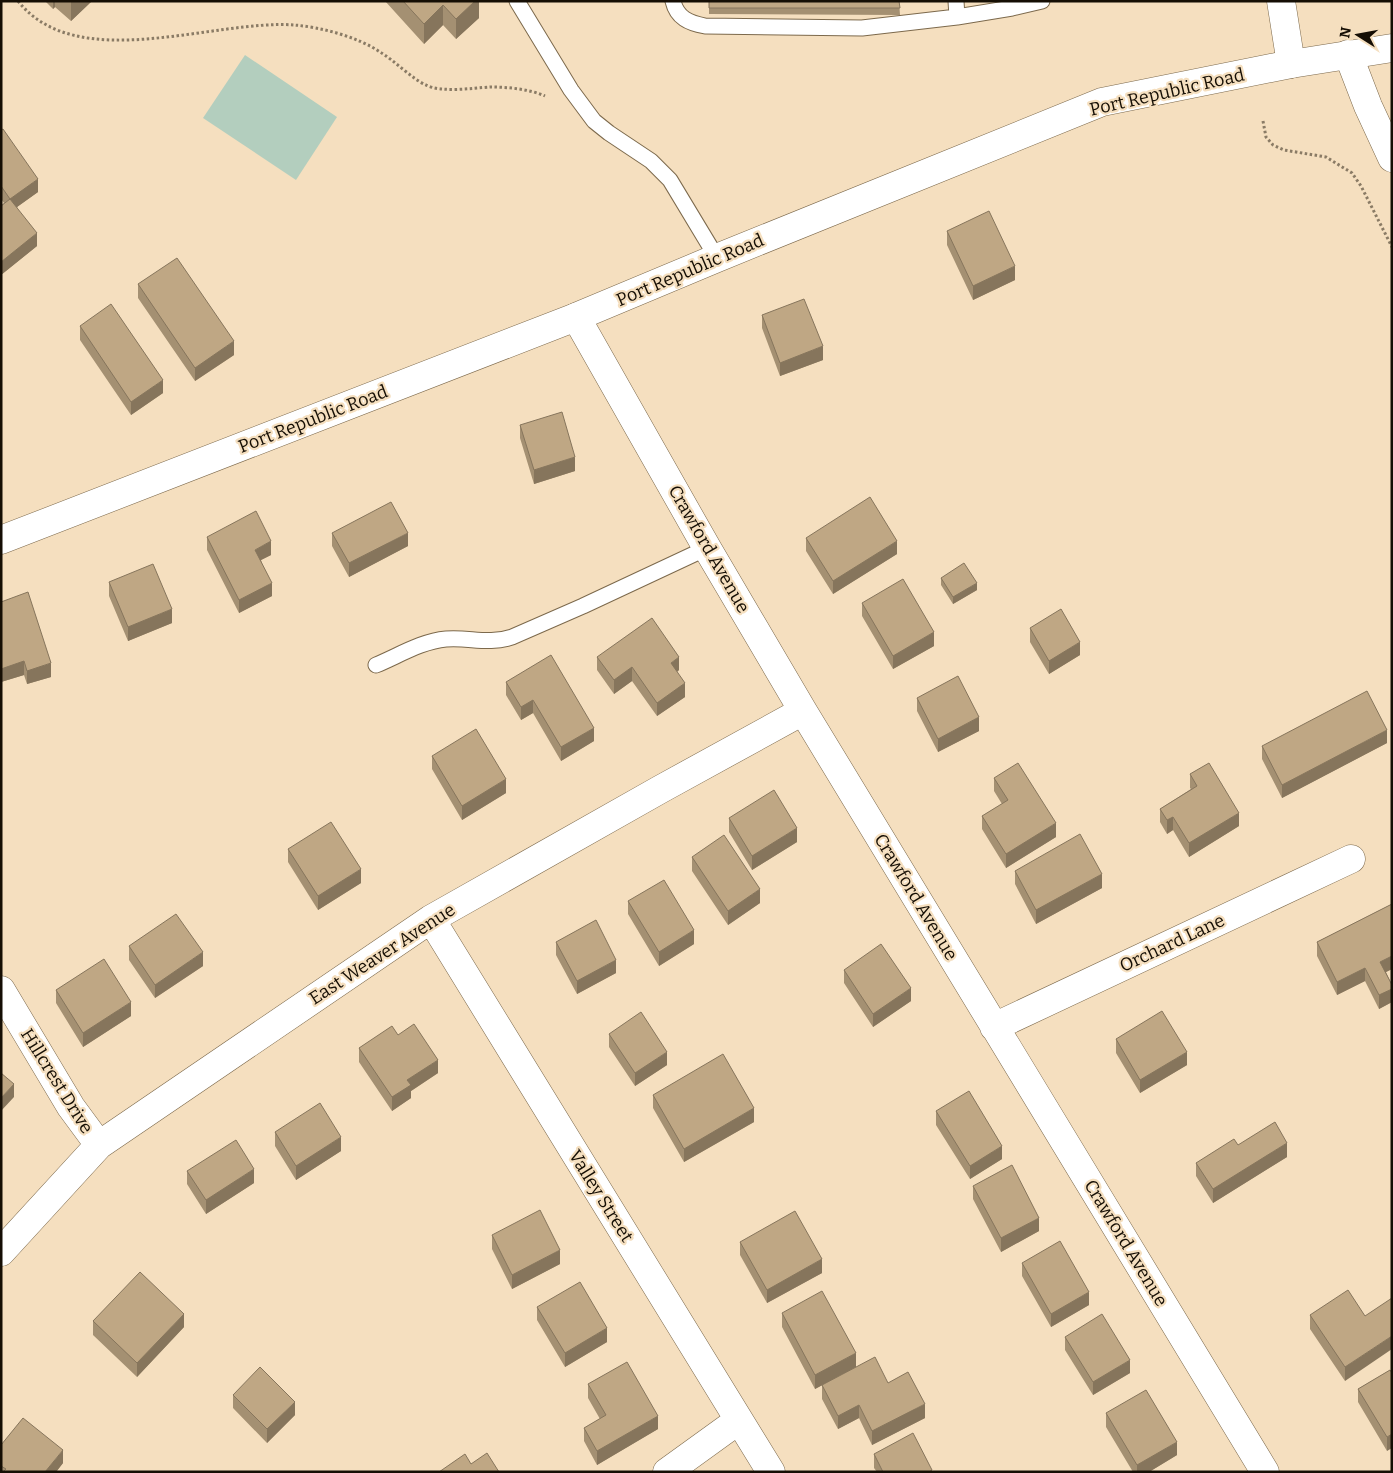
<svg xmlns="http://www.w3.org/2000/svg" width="1393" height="1473" viewBox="0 0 1393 1473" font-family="Bitter,serif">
	<rect width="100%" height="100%" fill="#f5dfbf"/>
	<!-- green -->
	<path fill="#b3cebe" d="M245 55 337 117 296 180 203 118Z"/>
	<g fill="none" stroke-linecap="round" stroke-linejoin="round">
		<!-- service casing -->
		<g stroke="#7c694c" stroke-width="17">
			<path id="service" d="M517 1 571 90 594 121 609 133 651 161 670 180 717 258
				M673 1C677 18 689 23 705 26L862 28 957 17
				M956 1 957 17 1012 8 1042 1
				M376 665C398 656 422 641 446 639 470 637 488 645 512 637L583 606 707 548"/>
		</g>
		<!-- minor casing -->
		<g stroke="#7c694c" stroke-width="29">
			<path id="minor" d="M1348 54 1368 106 1392 158
				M576 317 707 548 803 711 1265 1472
				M431 919 771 1472
				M1 990 71 1107 99 1145
				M994 1027 1351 859
				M1 1252 99 1145 431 919 661 789 803 711
				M667 1472 739 1420"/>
		</g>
		<!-- tertiary casing -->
		<g stroke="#7c694c" stroke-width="29">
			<path id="tertiary" d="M1281 1 1291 64"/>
		</g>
		<!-- primary casing -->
		<g stroke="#7c694c" stroke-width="29">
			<path id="primary" d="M1 540 576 317 717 258 1102 102 1291 64 1392 48"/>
		</g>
		<!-- path -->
		<path stroke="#8a7b65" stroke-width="3" stroke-dasharray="2.5 2.5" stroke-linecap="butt" d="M18 1C77 76 214 19 294 25 321 27 358 37 380 52 394 60 412 79 426 85 441 93 473 88 490 87 508 87 529 89 545 96
			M1263 121 1266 137 1273 145 1284 150 1326 157 1352 173 1361 186 1392 247"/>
		<!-- service -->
		<use href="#service" stroke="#fff" stroke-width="15"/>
		<!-- minor -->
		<use href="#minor" stroke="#fff" stroke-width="28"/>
		<!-- tertiary -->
		<use href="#tertiary" stroke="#fff" stroke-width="28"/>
		<!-- primary -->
		<use href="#primary" stroke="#fff" stroke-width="28"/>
	</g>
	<!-- wall -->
	<path fill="#a49072" d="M45 1H92L71 21 55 7 53 9Z
		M385 1H479V18L456 39 443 25 424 44Z
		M709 1H899L900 15 709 14Z
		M1 130 38 192 17 207 37 246 1 275V206L4 203 1 199Z
		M947 231 1015 280 973 300 947 245Z
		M138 284 234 355 195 381 138 298Z
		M762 315 823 360 780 376 762 328Z
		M80 326 163 393 131 415 80 340Z
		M520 425 575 471 534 484 520 438Z
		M332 533 408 546 349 577 332 546Z
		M207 537 271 555 261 560 272 596 239 613 207 550Z
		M806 538 897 554 833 594 806 551Z
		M941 578 977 590 953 604 941 585Z
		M109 582 172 623 128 641 109 596Z
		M1 602 51 677 27 684 24 675 1 682Z
		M862 603 934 646 893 669 862 616Z
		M1030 628 1080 655 1049 674 1030 642Z
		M597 657 679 670 677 672 685 697 657 716 632 681 614 694 597 670Z
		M506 682 594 741 561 761 533 713 521 720 506 695Z
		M917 698 979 731 938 752 917 711Z
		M1387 743 1282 798 1262 759V746Z
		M432 756 506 793 462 820 432 769Z
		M1190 774 1239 826 1189 857 1173 830 1167 834 1160 822V809L1191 789 1190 788Z
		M994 778 1056 837 1006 868 982 829V816L1002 804 994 791Z
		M729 818 797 842 752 870 729 832Z
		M288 849 361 883 318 910 288 862Z
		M692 857 760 903 728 925 692 871Z
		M1015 871 1102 888 1036 924 1015 884Z
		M628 901 694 944 659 966 628 914Z
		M1392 904V969L1386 972 1392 985V1002L1379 1009 1365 981 1337 995 1317 956V942Z
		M556 942 616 973 577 994 556 955Z
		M129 946 203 966 155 998 129 960Z
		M844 970 911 1001 873 1027 844 983Z
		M56 990 131 1016 83 1047 56 1003Z
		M609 1034 667 1065 635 1086 609 1047Z
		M398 1035 438 1073 411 1091V1098L392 1111 359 1062V1048Z
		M1116 1039 1187 1065 1140 1093 1116 1053Z
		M653 1095 754 1122 684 1162 653 1108Z
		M936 1111 1002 1159 970 1179 936 1125Z
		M275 1132 341 1151 296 1180 275 1146Z
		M1238 1145 1287 1157 1213 1203 1196 1176V1163Z
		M187 1171 254 1183 206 1214 187 1184Z
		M973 1186 1039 1231 1001 1252 973 1199Z
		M492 1235 560 1264 512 1289 492 1249Z
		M740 1242 822 1273 767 1303 740 1255Z
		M1022 1263 1089 1305 1051 1327 1022 1276Z
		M537 1307 607 1342 565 1367 537 1320Z
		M782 1313 856 1367 815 1389 782 1327Z
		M1310 1315 1365 1316 1345 1381 1310 1329Z
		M93 1321 184 1327 137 1377 93 1335Z
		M1065 1337 1130 1373 1093 1395 1065 1350Z
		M1390 1370 1387 1451 1358 1402V1389Z
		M888 1383 925 1418 872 1445 859 1418 838 1429 822 1399V1385Z
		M588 1384 658 1429 597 1465 584 1441V1428L600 1419 588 1398Z
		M233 1395 295 1415 267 1443 233 1408Z
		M1106 1413 1177 1455 1149 1472H1133L1106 1427Z
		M1 1445 63 1463 56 1472H1Z
		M874 1454 932 1472H877L874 1468Z
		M1392 1457V1472H1391V1458Z"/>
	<!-- shaded-wall -->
	<path fill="#86755c" d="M53 1H55V7L53 9Z
		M71 1H92L71 21Z
		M475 1H479V18L456 39V19Z
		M443 5V25L424 44V24Z
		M38 179V192L10 212V199Z
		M37 233V246L1 275V262Z
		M1015 266V280L973 300V286Z
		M234 341V355L195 381V368Z
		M823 346V360L780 376V363Z
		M163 380V393L131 415V402Z
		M575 457V471L534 484V470Z
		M408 533V546L349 577V563Z
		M271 541V555L255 563V550Z
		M897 541V554L833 594V581Z
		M272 583V596L239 613V600Z
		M977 583V590L953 604V597Z
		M172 609V623L128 641V627Z
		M934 632V646L893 669V656Z
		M1080 642V655L1049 674V661Z
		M679 657V670L671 676V663Z
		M24 661V675L1 682V669Z
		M51 663V677L27 684V671Z
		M632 667V681L614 694V680Z
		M685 683V697L657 716V703Z
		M533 700V713L521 720V707Z
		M979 717V731L938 752V739Z
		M594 728V741L561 761V747Z
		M1387 730V743L1282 798V785Z
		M506 779V793L462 820V806Z
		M1239 813V826L1189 857V843Z
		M1173 817V830L1167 834V820Z
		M1056 823V837L1006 868V854Z
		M797 828V842L752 870V856Z
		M361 869V883L318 910V896Z
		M1102 874V888L1036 924V910Z
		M760 889V903L728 925V911Z
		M694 930V944L659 966V952Z
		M203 952V966L155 998V985Z
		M1392 956V969L1380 975V962Z
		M616 960V973L577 994V981Z
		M1365 968V981L1337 995V982Z
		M911 988V1001L873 1027V1014Z
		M1392 989V1002L1379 1009V995Z
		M131 1002V1016L83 1047V1033Z
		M667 1052V1065L635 1086V1073Z
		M1187 1052V1065L1140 1093V1080Z
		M438 1060V1073L411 1091V1098L392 1111V1097L407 1080Z
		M14 1084V1097L1 1111V1098Z
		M754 1108V1122L684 1162V1149Z
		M341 1137V1151L296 1180V1166Z
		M1287 1143V1157L1213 1203V1189Z
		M1002 1146V1159L970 1179V1166Z
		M254 1169V1183L206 1214V1200Z
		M1039 1218V1231L1001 1252V1238Z
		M560 1250V1264L512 1289V1275Z
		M822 1259V1273L767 1303V1290Z
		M1089 1292V1305L1051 1327V1314Z
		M184 1314V1327L137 1377V1363Z
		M607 1328V1342L565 1367V1353Z
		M1392 1336V1349L1345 1381V1367Z
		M856 1353V1367L815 1389V1375Z
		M1130 1360V1373L1093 1395V1382Z
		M295 1402V1415L267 1443V1429Z
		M925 1404V1418L872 1445V1431Z
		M859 1405V1418L838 1429V1416Z
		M658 1416V1429L597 1465V1451Z
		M1392 1434V1448L1387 1451V1437Z
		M1177 1442V1455L1149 1472H1137V1465Z
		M63 1450V1463L56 1472H45Z"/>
	<!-- building -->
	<path fill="#bfa784" stroke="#86755c" d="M403 1H475L456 19 443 5 424 24Z
		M709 1H899L900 8H709Z
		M3 129 38 179 10 199 37 233 1 262V206L10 199 1 186V130Z
		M989 211 1015 266 973 286 947 231Z
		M177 258 234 341 195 368 138 284Z
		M804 299 823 346 780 363 762 315Z
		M111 304 163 380 131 402 80 326Z
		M562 412 575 457 534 470 520 425Z
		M870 497 897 541 833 581 806 538Z
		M391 502 408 533 349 563 332 533Z
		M256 511 271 541 255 550 272 583 239 600 207 537Z
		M964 563 977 583 953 597 941 578Z
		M153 564 172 609 128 627 109 582Z
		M903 579 934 632 893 656 862 603Z
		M28 592 51 663 27 671 24 661 1 669V602Z
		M1061 609 1080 642 1049 661 1030 628Z
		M652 618 679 657 671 663 685 683 657 703 632 667 614 680 597 657Z
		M551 655 594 728 561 747 533 700 521 707 506 682Z
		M958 676 979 717 938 739 917 698Z
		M1367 691 1387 730 1282 785 1262 746Z
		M476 729 506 779 462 806 432 756Z
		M1018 763 1056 823 1006 854 982 816 1008 800 994 778Z
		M1209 763 1239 813 1189 843 1173 817 1167 820 1160 809 1197 786 1190 774Z
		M774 790 797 828 752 856 729 818Z
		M331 822 361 869 318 896 288 849Z
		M1080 834 1102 874 1036 910 1015 871Z
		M724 835 760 889 728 911 692 857Z
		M664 880 694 930 659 952 628 901Z
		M1392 904V956L1380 962 1392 985V989L1379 995 1365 968 1337 982 1317 942Z
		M176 914 203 952 155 985 129 946Z
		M596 920 616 960 577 981 556 942Z
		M881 944 911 988 873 1014 844 970Z
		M104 959 131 1002 83 1033 56 990Z
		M1162 1011 1187 1052 1140 1080 1116 1039Z
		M641 1012 667 1052 635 1073 609 1034Z
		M414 1024 438 1060 407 1080 411 1085 392 1097 359 1048 392 1026 398 1035Z
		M723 1054 754 1108 684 1149 653 1095Z
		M1 1073 14 1084 1 1098Z
		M969 1091 1002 1146 970 1166 936 1111Z
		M320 1103 341 1137 296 1166 275 1132Z
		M1275 1122 1287 1143 1213 1189 1196 1163 1234 1139 1238 1145Z
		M236 1140 254 1169 206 1200 187 1171Z
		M1012 1165 1039 1218 1001 1238 973 1186Z
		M540 1210 560 1250 512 1275 492 1235Z
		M795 1211 822 1259 767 1290 740 1242Z
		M1060 1241 1089 1292 1051 1314 1022 1263Z
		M140 1272 184 1314 137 1363 93 1321Z
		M580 1282 607 1328 565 1353 537 1307Z
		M1348 1290 1365 1316 1392 1298V1336L1345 1367 1310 1315Z
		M822 1291 856 1353 815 1375 782 1313Z
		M1102 1314 1130 1360 1093 1382 1065 1337Z
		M875 1357 888 1383 908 1372 925 1404 872 1431 859 1405 838 1416 822 1385Z
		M627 1362 658 1416 597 1451 584 1428 606 1415 588 1384Z
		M260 1367 295 1402 267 1429 233 1395Z
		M1390 1370 1392 1373V1434L1387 1437 1358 1389Z
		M1146 1390 1177 1442 1137 1465 1106 1413Z
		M23 1418 63 1450 45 1472H3L6 1469 1 1466V1445Z
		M913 1433 932 1470 929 1472H883L874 1454Z
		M487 1453 499 1472H439L465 1454 471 1464Z"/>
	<g text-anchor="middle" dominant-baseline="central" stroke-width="4.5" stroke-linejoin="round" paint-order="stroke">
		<!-- street labels -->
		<g font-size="18" fill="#150e04" stroke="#f5dfbf">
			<text transform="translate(1167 92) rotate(-13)">Port Republic Road</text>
			<text transform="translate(690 270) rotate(-23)">Port Republic Road</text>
			<text transform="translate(313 419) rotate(-21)">Port Republic Road</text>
			<text transform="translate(709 549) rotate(60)">Crawford Avenue</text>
			<text transform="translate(916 897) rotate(59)">Crawford Avenue</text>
			<text transform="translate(1172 943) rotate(-25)">Orchard Lane</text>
			<text transform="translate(382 954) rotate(-33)">East Weaver Avenue</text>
			<text transform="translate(57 1081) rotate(58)">Hillcrest Drive</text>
			<text transform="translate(601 1196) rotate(58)">Valley Street</text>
			<text transform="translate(1126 1243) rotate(59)">Crawford Avenue</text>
		</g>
	</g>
	<!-- border -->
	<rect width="1393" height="1473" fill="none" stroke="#150e04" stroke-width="5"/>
	<!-- north arrow -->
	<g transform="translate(1358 35) rotate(281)" stroke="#f5dfbf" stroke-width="4" paint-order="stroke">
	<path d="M0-4L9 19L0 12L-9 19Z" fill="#150e04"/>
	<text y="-8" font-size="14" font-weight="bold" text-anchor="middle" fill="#150e04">N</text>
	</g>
</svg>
